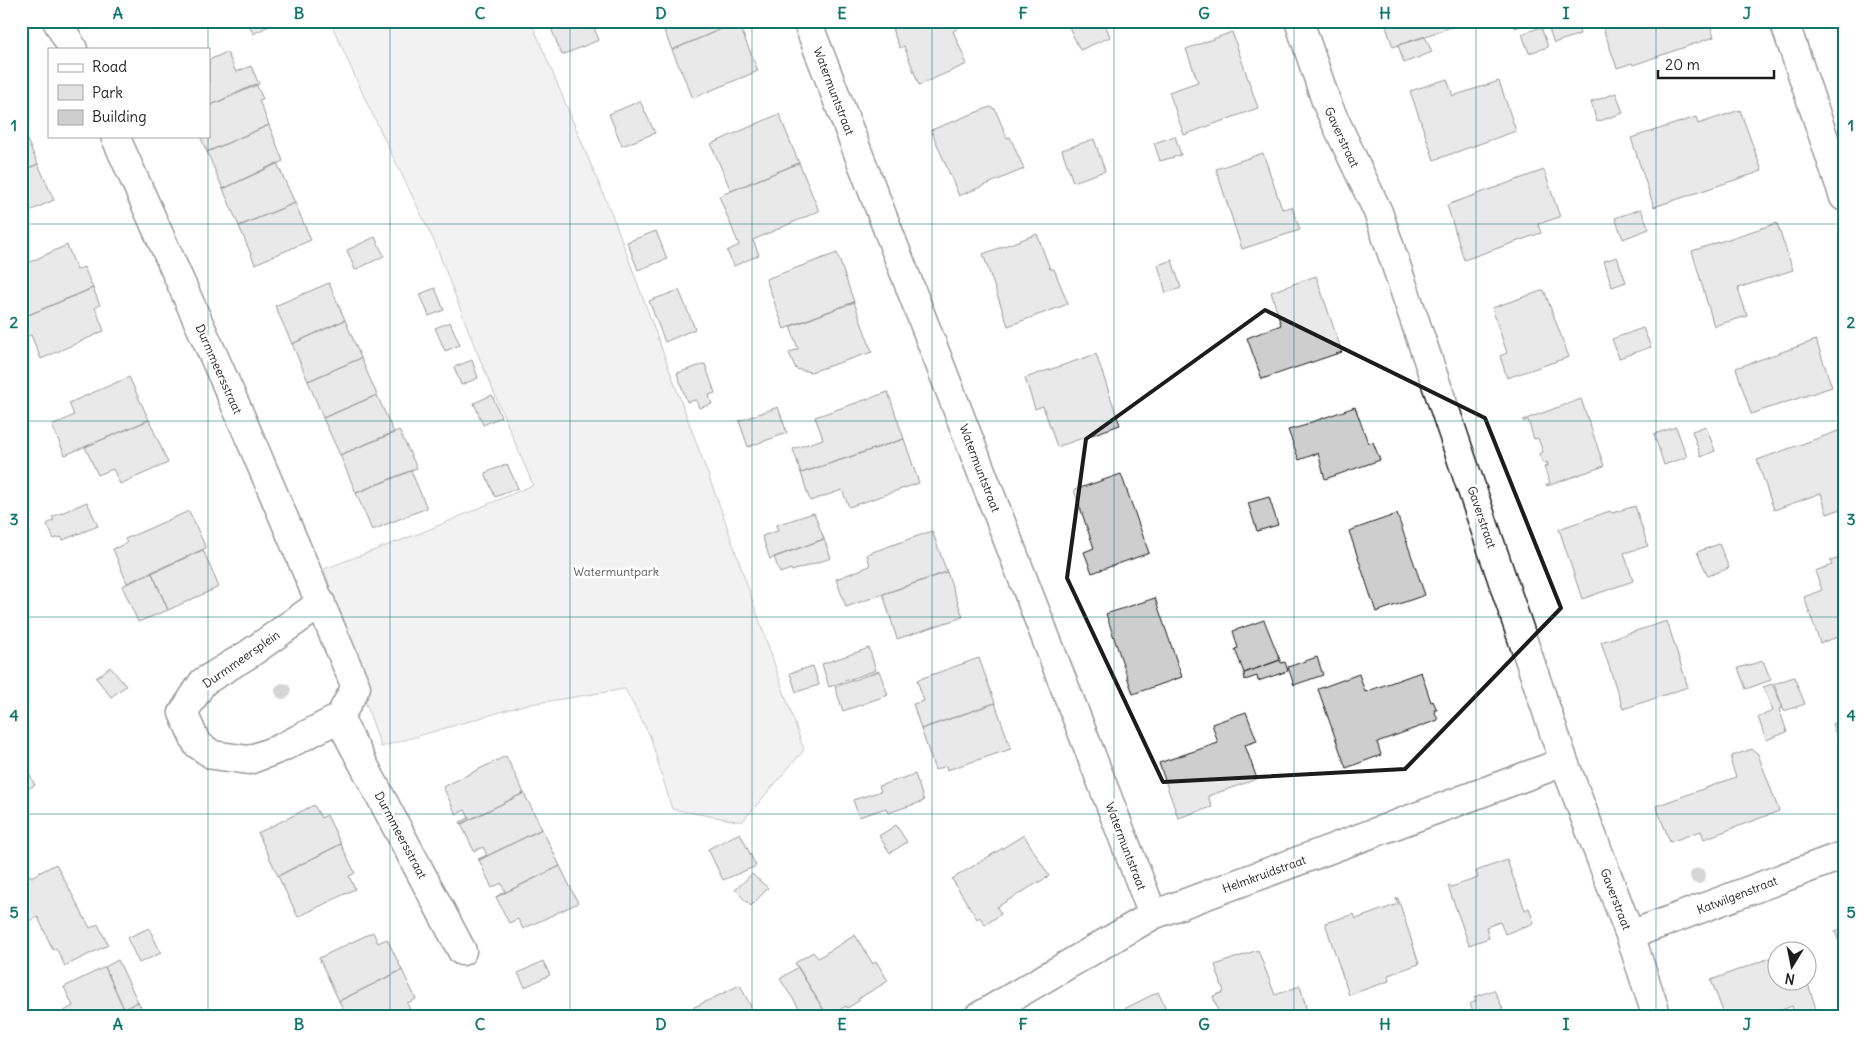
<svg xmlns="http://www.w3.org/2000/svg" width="1865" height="1038" viewBox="0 0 1865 1038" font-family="Delius,sans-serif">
	<rect width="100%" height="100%" fill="#fff"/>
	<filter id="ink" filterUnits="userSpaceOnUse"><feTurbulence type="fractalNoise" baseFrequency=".02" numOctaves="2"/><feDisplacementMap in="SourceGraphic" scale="10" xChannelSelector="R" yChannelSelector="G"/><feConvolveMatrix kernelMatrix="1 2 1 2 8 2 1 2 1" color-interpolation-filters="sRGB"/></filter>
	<g filter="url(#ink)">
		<!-- green -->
		<path fill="#e2e2e2" stroke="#7f7f7f" d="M330 21H531L615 222 723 515 804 750 742 822 672 809 650 736 625 689 524 705 381 747 360 686 324 569 423 532 533 485 476 350 435 243 367 103Z"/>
		<!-- building -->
		<path fill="#cecece" stroke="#1c1c1c" d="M147 21H169L152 31Z
			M248 21H279L253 34Z
			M548 21H591L599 40 562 55Z
			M660 21H738V22L672 50Z
			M910 21H954L957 29 953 31 967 64 919 85 904 46 900 48 892 29Z
			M1081 21H1104L1110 37 1080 50 1069 27Z
			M1384 21H1469L1393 47Z
			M1512 21H1537L1515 28Z
			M1552 21H1576L1580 34 1554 43 1547 23Z
			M1613 21H1709L1714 37 1633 65 1632 63 1617 68 1602 25Z
			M738 22 758 71 693 98 672 50Z
			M1541 27 1548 47 1529 53 1522 34Z
			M1232 32 1258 108 1184 135 1169 92 1198 82 1186 49Z
			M1425 37 1432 52 1404 63 1398 45Z
			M227 52 236 72 251 66 259 84 209 106V60Z
			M1447 79 1453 96 1499 81 1516 131 1434 160 1410 91Z
			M256 84 263 99 259 100 269 125 207 152 200 136H209V106Z
			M1616 93 1623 113 1597 122 1591 102Z
			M640 101 655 133 622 146 609 114Z
			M990 107 995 109 1007 138 1010 137 1024 169 959 196 931 130Z
			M1740 110 1762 171 1654 207 1631 138 1696 117 1698 124Z
			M779 114 799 163 731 191 711 144Z
			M269 125 283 161 223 189 207 152Z
			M21 127 38 164 21 171Z
			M1175 136 1181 155 1160 161 1154 143Z
			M1094 139 1105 171 1073 182 1062 150Z
			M1263 153 1282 209 1292 207 1300 230 1242 249 1216 169Z
			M277 163 295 203 239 226 223 189Z
			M799 163 819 211 753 240 759 255 734 266 727 251 739 245 719 196Z
			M38 164 54 200 21 215V171Z
			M1544 170 1560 217 1538 224 1541 233 1464 260 1447 205Z
			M295 203 311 240 255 264 239 226Z
			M1641 209 1649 229 1623 239 1615 218Z
			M1777 223 1793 270 1738 288 1747 316 1714 326 1692 251Z
			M656 231 667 259 638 270 627 242Z
			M1037 234 1050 269H1054L1068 304 1008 326 983 254Z
			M375 237 384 256 355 270 347 250Z
			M67 245 77 270 84 267 93 288 21 318V266Z
			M837 253 854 302 784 329 766 279Z
			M1617 257 1626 282 1612 287 1604 261Z
			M1172 260 1181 288 1166 293 1158 265Z
			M1316 276 1342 352 1262 379 1247 338 1281 325 1271 292Z
			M329 283 345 320 292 344 275 306Z
			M93 288 100 305 95 307 104 331 41 359 31 335 21 339V318Z
			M435 288 444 310 429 316 420 294Z
			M679 290 695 329 665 342 649 301Z
			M1544 290 1569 357 1507 378 1500 356 1507 353 1492 308Z
			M854 302 872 352 811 372 796 369 789 353 798 349 790 326Z
			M345 320 361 358 308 381 292 344Z
			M450 322 460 345 445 351 435 328Z
			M1643 328 1651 347 1619 358 1612 339Z
			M1816 340 1832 387 1751 414 1736 368Z
			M1096 354 1120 425 1057 447 1043 406 1035 409 1025 378Z
			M361 358 377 395 323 418 308 381Z
			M472 360 478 378 461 385 454 367Z
			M705 364 715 393 709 395 712 404 699 408 696 400 687 402 677 373Z
			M129 377 149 420 65 455 52 426 74 415 69 403Z
			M888 392 904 439 801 473 793 449 823 439 815 417Z
			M377 395 394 433 340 455 323 418Z
			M492 395 501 417 483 425 474 403Z
			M1581 399 1604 466 1547 486 1546 485 1550 483 1544 467 1548 466 1547 462 1543 464 1539 454 1543 452 1538 438 1534 439 1528 420 1524 422 1523 420Z
			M778 407 787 433 748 447 739 421Z
			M1355 407 1368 443 1373 442 1380 460 1325 479 1318 453 1299 460 1288 430 1307 425 1306 424Z
			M149 420 168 463 120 484 113 469 98 475 85 447Z
			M1706 426 1715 451 1701 457 1692 431Z
			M1676 427 1687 457 1664 465 1654 434Z
			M1844 429V508L1827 514 1821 493 1774 510 1757 460Z
			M399 430 417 468 356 493 340 455Z
			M904 439 919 483 849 507 842 490 810 501 801 473Z
			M507 464 518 488 495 497 485 473Z
			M411 471 427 508 372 530 356 493Z
			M1121 474 1149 553 1092 573 1084 552 1094 548 1074 490Z
			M1269 497 1278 525 1257 531 1248 503Z
			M87 502 98 526 63 540 61 537 54 539 47 524 54 520 52 517Z
			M1635 506 1648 546 1624 553 1633 581 1582 599 1559 529 1610 511 1612 513Z
			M189 511 206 548 127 583 113 549 127 543 125 539Z
			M814 513 824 539 770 559 762 536 778 531 776 525Z
			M1397 514 1425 595 1376 612 1349 531Z
			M932 531 947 572 846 607 836 579 870 566 867 554Z
			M824 539 831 558 792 571 791 569 780 573 774 557Z
			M1719 544 1729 568 1708 576 1697 552Z
			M203 550 219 587 168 610 152 573Z
			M1844 557V635L1820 643 1804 597 1822 590 1815 571 1832 565 1830 561Z
			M947 572 963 617 897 639 883 594Z
			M152 573 168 610 138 622 122 586Z
			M1155 598 1182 677 1133 694 1106 614Z
			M1264 620 1280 660 1244 673 1235 649 1238 648 1233 631Z
			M1667 621 1688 687 1623 709 1601 642Z
			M869 648 876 670 829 687 822 664Z
			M1317 657 1323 675 1294 685 1288 667Z
			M979 658 995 703 921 729 913 704 924 701 917 680Z
			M1280 660 1281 663 1285 662 1288 671 1258 681 1257 676 1245 680 1244 673Z
			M1763 661 1771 680 1746 689 1738 668Z
			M813 666 819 685 796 692 790 673Z
			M110 667 126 686 111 697 96 678Z
			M879 671 888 695 843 711 835 687Z
			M1421 672 1431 702 1433 701 1437 710H1434L1438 720 1377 742 1381 755 1346 768 1318 689 1359 674 1365 692Z
			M1794 677 1805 704 1784 711 1774 684Z
			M1772 684 1783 707 1779 709 1787 732 1766 740 1758 717 1773 711 1763 687Z
			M995 703 1011 749 947 770 946 766 935 770 921 729Z
			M1246 712 1257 741 1245 745 1257 779 1208 796 1212 807 1178 818 1159 763 1218 743 1212 724Z
			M1844 719V756L1832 724Z
			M1752 749 1758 754 1779 811 1704 839 1701 831 1670 842 1656 806 1736 777 1731 763 1732 756Z
			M506 756 524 793 461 824 460 822 469 818 465 810 456 814 443 787Z
			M21 757 35 785 21 792Z
			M915 774 924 801 888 813 886 808 859 817 853 800 881 791 879 786Z
			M524 793 542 829 479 860 478 859 487 855 483 847 474 851 461 824Z
			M314 805 321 818 327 815 341 844 278 876 258 833Z
			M896 825 907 842 890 853 879 836Z
			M542 829 560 866 496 897 505 891 501 883 492 888 479 860Z
			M740 833 756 866 723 880 708 849Z
			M1024 835 1049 876 997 907 1001 914 985 925 980 917 977 919 952 879Z
			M341 844 355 873 349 876 355 889 298 917 278 876Z
			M1507 860 1525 910 1529 908 1534 923 1505 934 1500 922 1486 927 1489 938 1469 945 1448 886 1450 885 1451 887 1478 878 1476 871Z
			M56 864 90 928 98 924 108 945 65 966 56 948 53 950 38 917 21 925V879L30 875 31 877Z
			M560 866 578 903 523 929 518 919 509 923 496 897Z
			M752 874 768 888 751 906 735 890Z
			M1398 898 1419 964 1388 975 1389 981 1349 995 1325 923 1354 914 1356 919 1398 904 1396 899Z
			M149 928 161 953 139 963 127 938Z
			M1844 928V956L1835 931Z
			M373 932 378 943 387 939 402 970 339 1001 319 958Z
			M855 935 873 964 876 961 888 981 858 999 859 1001 847 1008 846 1006 828 1017 795 963 813 952 818 958Z
			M1258 950 1275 995 1300 986 1309 1017H1220L1213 996 1224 992 1215 965Z
			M1778 955V980H1807L1817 1012 1803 1017H1796L1792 1006 1763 1017H1725L1711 980Z
			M118 960 138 1002 124 1009 105 967Z
			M543 961 550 975 525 987 518 973Z
			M105 967 124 1009 138 1002 146 1017H66L64 1011 73 1006 64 987Z
			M798 967 826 1014 822 1017H805L780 979Z
			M402 970 416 999 407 1003 412 1014 406 1017H347L339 1001Z
			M740 985 756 1017H674Z
			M1494 990 1503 1009 1481 1017H1475L1470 1004 1476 1001 1474 997Z
			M1158 992 1170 1017H1108Z"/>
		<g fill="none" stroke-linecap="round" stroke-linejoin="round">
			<!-- street casing -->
			<g stroke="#1c1c1c" stroke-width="31">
				<path id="street" d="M57 21 73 49
					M807 21 1153 915
					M1299 21 1327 104 1378 212 1564 762 1630 935 1657 1017
					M1784 21 1844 197
					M115 136 236 406 356 687 339 718 281 748 249 760 213 755 197 744 183 713 203 682 249 654 321 603
					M339 718 462 951
					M1630 935 1844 855
					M978 1017 1153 915 1564 762"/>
			</g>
			<!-- street -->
			<use href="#street" stroke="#fff" stroke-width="28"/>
		</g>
		<!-- trees -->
		<g fill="#a3a3a3">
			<circle cx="283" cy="691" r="8"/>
			<circle cx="1698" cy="876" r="8"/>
		</g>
	</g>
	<!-- marked area -->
	<path d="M0 0H1865V1038H0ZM1265 310 1485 418 1561 608 1405 769 1163 782 1067 578 1086 439Z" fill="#fff" fill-opacity=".55" fill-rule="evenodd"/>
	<path fill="none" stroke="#1c1c1c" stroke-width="4" stroke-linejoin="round" d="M1265 310 1485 418 1561 608 1405 769 1163 782 1067 578 1086 439Z"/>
	<!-- grid -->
	<path fill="none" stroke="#0f766e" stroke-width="1" stroke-opacity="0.55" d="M208 21V49M390 21V1017M570 21V1017M752 21V1017M932 21V1017M1114 21V1017M1294 21V1017M1476 21V1017M1656 21V1017M208 136V1017M21 224H1844M21 421H1844M21 617H1844M21 814H1844"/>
	<g text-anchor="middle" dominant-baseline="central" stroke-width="5" stroke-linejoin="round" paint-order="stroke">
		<!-- street labels -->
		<g font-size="12" fill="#1c1c1c" stroke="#fff">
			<text transform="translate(834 91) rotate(69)">Watermuntstraat</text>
			<text transform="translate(1342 137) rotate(65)">Gaverstraat</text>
			<text transform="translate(219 369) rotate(66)">Durmmeersstraat</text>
			<text transform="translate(980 468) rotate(69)">Watermuntstraat</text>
			<text transform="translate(1482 517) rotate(71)">Gaverstraat</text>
			<text transform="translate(241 659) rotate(-35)">Durmmeersplein</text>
			<text transform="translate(401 835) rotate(62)">Durmmeersstraat</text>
			<text transform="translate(1126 846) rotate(69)">Watermuntstraat</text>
			<text transform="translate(1264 874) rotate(-20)">Helmkruidstraat</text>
			<text transform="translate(1737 895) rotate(-21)">Katwilgenstraat</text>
			<text transform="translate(1616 899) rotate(69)">Gaverstraat</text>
		</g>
		<!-- park labels -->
		<g font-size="12" fill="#575757" stroke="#fff">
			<text x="616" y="571">Watermuntpark</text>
		</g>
	</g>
	<!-- margin -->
	<rect width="1865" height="1038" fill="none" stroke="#fff" stroke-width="55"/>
	<!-- legend -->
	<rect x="48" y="48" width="162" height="90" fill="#ffffff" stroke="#a4a4a4"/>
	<rect x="58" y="64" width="25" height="8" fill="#ffffff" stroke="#a4a4a4"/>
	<text x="92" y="72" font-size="15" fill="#1c1c1c">Road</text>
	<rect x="58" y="85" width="25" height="15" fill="#e2e2e2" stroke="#a4a4a4"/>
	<text x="92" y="98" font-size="15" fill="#1c1c1c">Park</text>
	<rect x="58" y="110" width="25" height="15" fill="#cecece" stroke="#a4a4a4"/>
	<text x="92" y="122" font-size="15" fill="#1c1c1c">Building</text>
	<!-- north arrow -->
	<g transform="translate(1792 966) rotate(190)"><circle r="24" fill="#ffffff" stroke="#a4a4a4"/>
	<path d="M0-4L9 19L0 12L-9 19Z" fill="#1c1c1c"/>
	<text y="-8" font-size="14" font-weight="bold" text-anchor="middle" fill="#1c1c1c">N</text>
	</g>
	<!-- scale -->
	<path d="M1658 70v8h116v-8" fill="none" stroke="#1c1c1c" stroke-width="2.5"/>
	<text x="1665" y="70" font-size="15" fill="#1c1c1c" stroke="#ffffff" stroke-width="4" paint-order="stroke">20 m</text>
	<rect x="28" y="28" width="1810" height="982" fill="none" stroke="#0f766e" stroke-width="2"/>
	<g font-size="16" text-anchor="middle" font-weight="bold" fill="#0f766e">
		<text x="118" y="19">A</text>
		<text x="299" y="19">B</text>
		<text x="480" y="19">C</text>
		<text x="661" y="19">D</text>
		<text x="842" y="19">E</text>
		<text x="1023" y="19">F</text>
		<text x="1204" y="19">G</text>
		<text x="1385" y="19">H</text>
		<text x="1566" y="19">I</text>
		<text x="1747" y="19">J</text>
		<text x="14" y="131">1</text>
		<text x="1851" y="131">1</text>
		<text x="14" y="328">2</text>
		<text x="1851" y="328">2</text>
		<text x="14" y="525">3</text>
		<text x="1851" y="525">3</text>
		<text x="14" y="721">4</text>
		<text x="1851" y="721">4</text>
		<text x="14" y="918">5</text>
		<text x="1851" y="918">5</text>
		<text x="118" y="1030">A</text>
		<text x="299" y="1030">B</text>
		<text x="480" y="1030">C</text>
		<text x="661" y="1030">D</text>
		<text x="842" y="1030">E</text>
		<text x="1023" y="1030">F</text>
		<text x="1204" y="1030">G</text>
		<text x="1385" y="1030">H</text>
		<text x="1566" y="1030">I</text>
		<text x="1747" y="1030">J</text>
	</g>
</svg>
